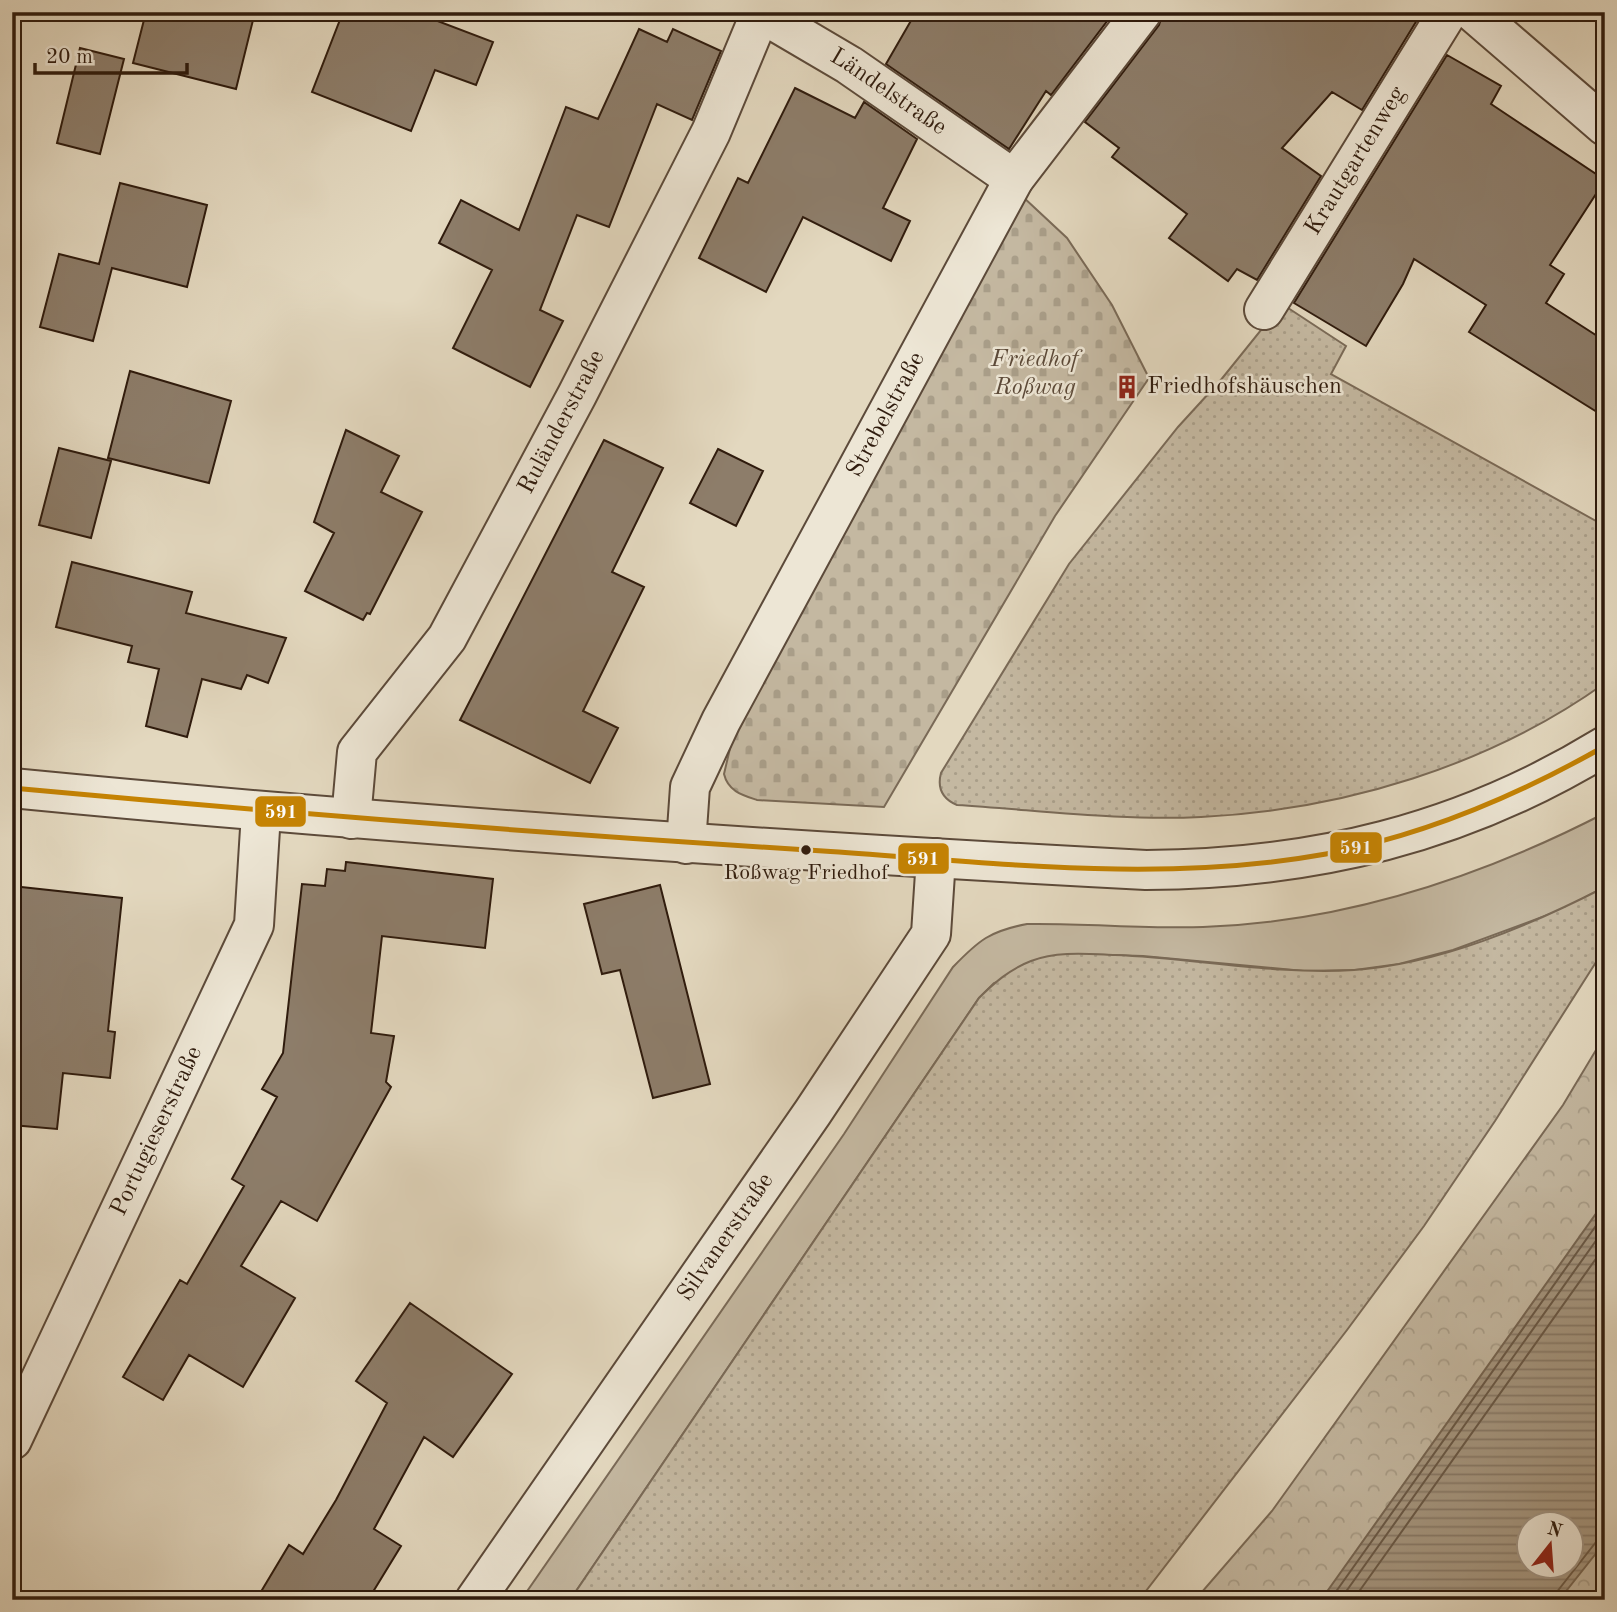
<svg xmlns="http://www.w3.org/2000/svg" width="1617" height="1612" viewBox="0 0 1617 1612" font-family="'Old Standard TT',serif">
	<defs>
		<pattern id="cemetery-stones" width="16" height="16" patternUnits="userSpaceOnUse" patternTransform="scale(1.75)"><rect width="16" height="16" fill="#c4b8a1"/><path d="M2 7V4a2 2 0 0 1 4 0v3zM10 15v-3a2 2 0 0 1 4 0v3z" fill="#a99e89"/></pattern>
		<pattern id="park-crowns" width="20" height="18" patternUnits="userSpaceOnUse" patternTransform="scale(1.75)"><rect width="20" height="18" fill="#c4b8a1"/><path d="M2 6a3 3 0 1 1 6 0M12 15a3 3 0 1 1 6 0" fill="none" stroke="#a99e89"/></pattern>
		<pattern id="garden-dots" width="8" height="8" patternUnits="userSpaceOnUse" patternTransform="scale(1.75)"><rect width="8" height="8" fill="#c4b8a1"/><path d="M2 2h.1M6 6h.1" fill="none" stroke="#a99e89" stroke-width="1.8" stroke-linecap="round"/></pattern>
		<pattern id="water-rules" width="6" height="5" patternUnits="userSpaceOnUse" patternTransform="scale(1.75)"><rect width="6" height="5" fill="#a69882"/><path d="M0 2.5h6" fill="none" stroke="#887b69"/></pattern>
	</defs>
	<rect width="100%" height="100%" fill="#e3d8bf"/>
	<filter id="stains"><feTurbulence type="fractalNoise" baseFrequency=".00286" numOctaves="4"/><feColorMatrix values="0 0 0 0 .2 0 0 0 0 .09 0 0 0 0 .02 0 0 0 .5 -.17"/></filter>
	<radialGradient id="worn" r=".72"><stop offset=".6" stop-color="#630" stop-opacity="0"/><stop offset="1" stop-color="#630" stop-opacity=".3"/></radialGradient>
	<!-- grass -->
	<path fill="#c4b8a1" stroke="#7a6a57" stroke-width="2" d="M1605 813V887L1561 910 1453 950 1399 964 1355 970 1304 971 1143 956 1075 954 994 983 979 998 570 1600H521L844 1134 953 967C979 940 990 931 1027 924 1086 923 1145 929 1203 927 1346 922 1479 878 1605 813Z"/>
	<!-- cemetery -->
	<path fill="url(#cemetery-stones)" stroke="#7a6a57" stroke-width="2" d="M1022 196 1067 238 1112 305 1149 378 1055 516 884 807 757 800C742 795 728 791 724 774L735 727Z"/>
	<!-- park -->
	<path fill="url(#park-crowns)" stroke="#7a6a57" stroke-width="2" fill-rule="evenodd" d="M1605 1035V1600H1195L1272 1511 1563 1105ZM1530 1524H1572V1566H1530Z"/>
	<!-- garden -->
	<path fill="url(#garden-dots)" stroke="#7a6a57" stroke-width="2" d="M1282 304 1346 346 1331 374 1605 526V683C1489 766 1343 810 1201 817 1120 821 1038 810 957 805 943 799 937 788 941 773L1069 564 1178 427 1220 381Z
		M1605 887V948L1495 1121 1424 1226 1347 1330 1139 1600H570L979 998C994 983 1010 969 1031 961 1058 951 1087 954 1115 955 1194 958 1274 975 1354 970 1440 964 1529 926 1605 887Z"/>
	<!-- water -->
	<path fill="url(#water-rules)" stroke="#766653" stroke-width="2" fill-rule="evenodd" d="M1605 1201V1542L1559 1600H1321ZM1530 1524H1572V1566H1530Z"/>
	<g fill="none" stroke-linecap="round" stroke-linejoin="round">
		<!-- shore -->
		<path stroke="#6a5a48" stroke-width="2" d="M1330 1600 1605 1213
			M1340 1600 1605 1228
			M1353 1600 1605 1246
			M1554 1600 1556 1593 1596 1542 1605 1539"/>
	</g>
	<!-- building -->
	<path fill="#8d7d6a" stroke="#2f1b0d" stroke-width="2" d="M146 12H255L236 89 133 63Z
		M343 12H414L493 42 476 85 435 70 411 131 312 92Z
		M916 12H1114L1051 95 1046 91 1009 149 886 64Z
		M1163 12H1422L1362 110 1332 92 1282 148 1321 176 1257 280 1237 269 1228 281 1169 238 1187 214 1112 157 1119 148 1085 122 1159 25Z
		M639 29 667 42 673 29 721 51 692 120 657 104 609 227 577 215 540 310 563 321 530 387 453 348 492 270 439 243 461 200 519 230 566 107 598 119Z
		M80 48 124 59 100 154 57 143Z
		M1447 55 1501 86 1491 104 1605 180 1550 265 1564 274 1546 303 1605 341V417L1469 332 1486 305 1414 259 1403 284 1366 346 1294 303Z
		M795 88 855 118 864 102 917 139 883 208 910 221 891 261 803 217 766 292 699 258 738 178 748 183Z
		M120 183 207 205 187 287 112 268 93 341 40 327 59 254 99 264Z
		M130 371 231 401 209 483 108 458Z
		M346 430 399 456 381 492 422 512 370 614 367 613 363 620 305 591 334 533 314 522Z
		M604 440 663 468 612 572 644 587 583 711 618 728 590 783 460 720Z
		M59 448 111 461 91 538 39 525Z
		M718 449 763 471 736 526 690 503Z
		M72 562 192 592 186 613 286 638 268 683 247 675 241 689 202 679 187 737 146 726 159 669 128 662 132 646 56 627Z
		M346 862 493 879 485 948 382 936 371 1033 394 1036 386 1082 391 1087 317 1221 281 1201 241 1266 295 1298 243 1387 189 1355 163 1400 123 1377 180 1280 187 1284 244 1186 232 1179 277 1097 262 1089 283 1053 302 884 325 886 327 869 345 871Z
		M660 885 710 1084 653 1098 620 970 602 974 584 904Z
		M12 886 122 898 108 1031 115 1032 110 1078 63 1073 57 1129 12 1125Z
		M410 1303 512 1374 453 1457 424 1437 374 1529 401 1546 368 1600H256L289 1545 303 1554 336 1500 387 1403 356 1381Z"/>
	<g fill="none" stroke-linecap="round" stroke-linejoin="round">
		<!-- minor casing -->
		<g stroke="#5c4a3a" stroke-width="42">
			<g id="minor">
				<path id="s1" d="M759 12 849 65 1014 179"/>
				<path d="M1473 12 1605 126"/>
				<path id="s2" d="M1264 310 1448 12"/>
				<path d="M12 788C390 825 768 850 1146 870 1313 869 1461 834 1605 746"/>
				<path id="s3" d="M351 819 357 752 447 638 577 395 711 132 761 12"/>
				<path id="s4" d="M686 844 690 787 721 721 1014 179 1142 12"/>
				<path id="s5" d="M12 1440 254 925 261 813"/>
				<path id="s6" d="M475 1600 813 1112 931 934 936 858"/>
			</g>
		</g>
		<!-- minor -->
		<use href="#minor" stroke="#ede6d5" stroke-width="38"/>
		<!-- bus-1 casing -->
		<g stroke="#ede6d5" stroke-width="10">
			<path id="bus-1" d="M12 788C282 813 552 834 823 851 989 862 1160 884 1326 854 1426 835 1517 796 1605 746"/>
		</g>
		<!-- bus-1 -->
		<use href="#bus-1" stroke="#c58303" stroke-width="5"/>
	</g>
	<!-- icons -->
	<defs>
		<g id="building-bare" transform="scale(1.89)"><path d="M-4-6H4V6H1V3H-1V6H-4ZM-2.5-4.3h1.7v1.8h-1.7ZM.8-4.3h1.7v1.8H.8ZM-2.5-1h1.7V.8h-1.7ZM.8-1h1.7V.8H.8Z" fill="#8f2418" stroke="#ede6d5" stroke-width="2.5" paint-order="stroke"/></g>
	</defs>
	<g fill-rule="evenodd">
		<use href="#building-bare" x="1127" y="387"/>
	</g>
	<!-- markers -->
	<circle fill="#2f1b0d" stroke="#ede6d5" stroke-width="2.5" cx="806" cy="850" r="6"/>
	<g text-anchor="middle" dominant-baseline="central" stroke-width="5" stroke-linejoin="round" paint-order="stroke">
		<!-- bus labels -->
		<g font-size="22" fill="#2f1b0d" stroke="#ede6d5">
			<text x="806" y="873">Roßwag Friedhof</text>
		</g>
		<!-- street labels -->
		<g font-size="24" fill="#2f1b0d" stroke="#ede6d5">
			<text stroke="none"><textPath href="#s1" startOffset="152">Ländelstraße</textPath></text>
			<text stroke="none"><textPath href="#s2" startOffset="175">Krautgartenweg</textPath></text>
			<text stroke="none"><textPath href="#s4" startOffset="478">Strebelstraße</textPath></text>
			<text stroke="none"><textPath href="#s3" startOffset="457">Ruländerstraße</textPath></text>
			<text stroke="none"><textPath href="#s5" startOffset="341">Portugieserstraße</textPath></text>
			<text stroke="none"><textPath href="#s6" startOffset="441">Silvanerstraße</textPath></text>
		</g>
		<!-- park labels -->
		<g font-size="24" font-style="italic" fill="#5c4a39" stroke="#ede6d5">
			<text x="1035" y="360">Friedhof<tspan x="1035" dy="28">Roßwag</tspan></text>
		</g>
		<!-- poi labels -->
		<g font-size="24" fill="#2f1b0d" stroke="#ede6d5" text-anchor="start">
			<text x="1147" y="387">Friedhofshäuschen</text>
		</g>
	</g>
	<g stroke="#ede6d5" stroke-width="2.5">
		<rect x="254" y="795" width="53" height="33" rx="7" fill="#c58303"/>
		<rect x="1329" y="831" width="54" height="33" rx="7" fill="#c58303"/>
		<rect x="897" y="842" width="53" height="33" rx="7" fill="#c58303"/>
	</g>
	<g font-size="19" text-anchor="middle" font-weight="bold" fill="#fff">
		<text x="281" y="818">591</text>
		<text x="1356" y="854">591</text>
		<text x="923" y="865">591</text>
	</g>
	<!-- margin -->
	<rect width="1617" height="1612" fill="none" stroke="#e3d8bf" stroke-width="42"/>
	<rect x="14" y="14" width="1589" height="1584" fill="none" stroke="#2f1b0d" stroke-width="3.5"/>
	<rect x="21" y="21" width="1575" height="1570" fill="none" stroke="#2f1b0d" stroke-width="2"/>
	<!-- north arrow -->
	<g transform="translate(1550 1545) rotate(17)"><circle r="33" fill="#ede6d5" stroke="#a19585" stroke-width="2"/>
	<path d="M0-5L12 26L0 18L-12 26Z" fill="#8f2418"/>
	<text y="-10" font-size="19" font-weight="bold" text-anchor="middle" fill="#2f1b0d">N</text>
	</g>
	<!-- scale -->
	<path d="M35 63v10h152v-10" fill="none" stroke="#2f1b0d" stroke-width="3.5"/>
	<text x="46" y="63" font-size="21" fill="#2f1b0d" stroke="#ede6d5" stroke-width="5" paint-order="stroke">20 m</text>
	<rect width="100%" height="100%" filter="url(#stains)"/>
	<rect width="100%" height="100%" fill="url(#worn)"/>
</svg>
